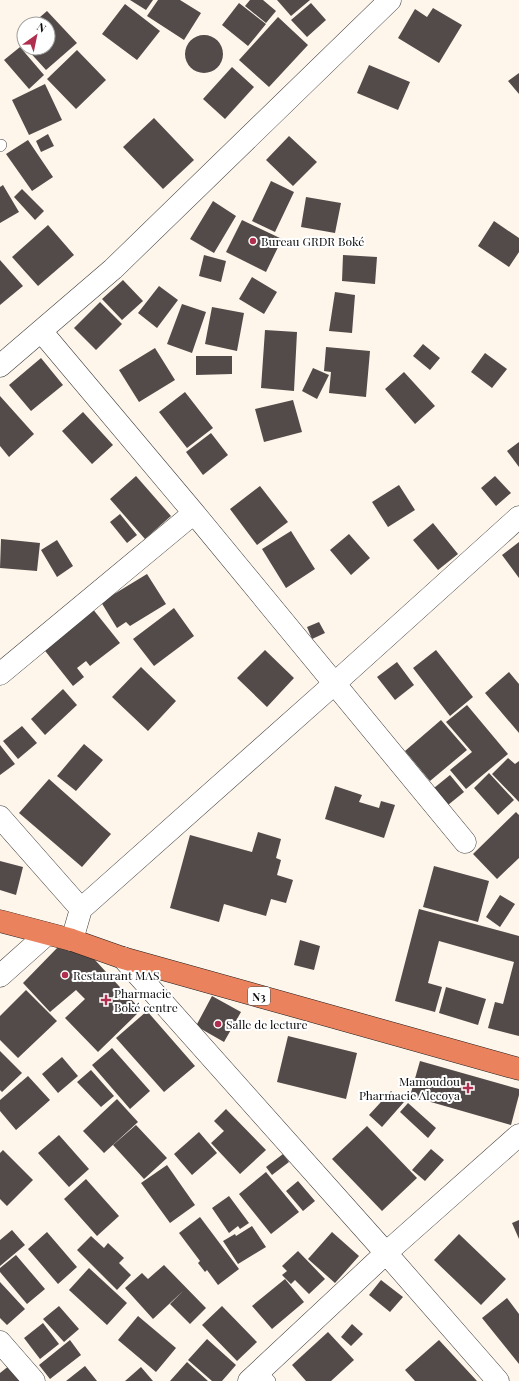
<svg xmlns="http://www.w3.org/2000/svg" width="519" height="1381" viewBox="0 0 519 1381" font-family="'Playfair Display',serif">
	<rect width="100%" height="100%" fill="#fef6eb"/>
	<!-- building -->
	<path fill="#534b49" d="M130 0H153L146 10Z
		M158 0H180L201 13 184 40 147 16Z
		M250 0H263L276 11 266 23 245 6Z
		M277 0H310L291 16Z
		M239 3 266 24 248 46 222 25Z
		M311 3 326 20 307 37 291 20Z
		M125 4 160 31 137 60 102 34Z
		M433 8 462 25 439 63 398 38 415 9 427 17Z
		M47 11 77 43 46 70 26 48H48V24H32Z
		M278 17 308 45 269 87 239 60Z
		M24 31V46L17 38Z
		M185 54a19 19 0 1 1 38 0a19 19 0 1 1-38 0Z
		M20 47 44 75 29 89 4 60Z
		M77 50 106 80 76 109 47 79Z
		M369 65 410 82 398 110 357 93Z
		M232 67 254 87 225 119 203 99Z
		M519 73V94L508 81Z
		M45 84 62 120 29 135 12 100Z
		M154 118 194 160 163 189 123 147Z
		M48 134 54 146 41 152 36 141Z
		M289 136 317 162 293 186 266 160Z
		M28 140 53 177 32 191 6 154Z
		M271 181 294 192 275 232 252 221Z
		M3 185 19 212 0 223V187Z
		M22 189 44 211 35 220 14 197Z
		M306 197 341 203 335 233 301 227Z
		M213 201 236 216 214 253 190 239Z
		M242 220 282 239 266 272 226 252Z
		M494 221 519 238V252L509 267 478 246Z
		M48 225 74 255 38 286 12 257Z
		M204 255 226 261 221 282 199 276Z
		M343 255 377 257 375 284 342 281Z
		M0 260 23 286 0 305Z
		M252 277 277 292 264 314 239 299Z
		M123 280 143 301 122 320 102 299Z
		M159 286 178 300 157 328 138 313Z
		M335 292 355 295 352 333 329 331Z
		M100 302 122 324 96 350 74 328Z
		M182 304 206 312 192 353 167 344Z
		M212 307 244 313 237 351 205 344Z
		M265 330 297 332 294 391 261 388Z
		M423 344 440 358 430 370 413 356Z
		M326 347 370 351 366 397 329 393 331 372 324 371Z
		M155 348 175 380 139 402 119 370Z
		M485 353 507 369 492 388 471 372Z
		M196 356H232V374L196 375Z
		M41 358 63 385 31 411 9 385Z
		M313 368 329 375 317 399 302 391Z
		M404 372 435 406 415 424 385 389Z
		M185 392 213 428 187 448 159 412Z
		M0 396 34 434 9 457 0 446Z
		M293 400 302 432 264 442 255 409Z
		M83 412 113 445 92 464 62 431Z
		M211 433 228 455 203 475 186 452Z
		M519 442V467L507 451Z
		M136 476 171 516 145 539 110 499Z
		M495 476 511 493 496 506 481 488Z
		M399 485 415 510 388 527 372 502Z
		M260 486 288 522 257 545 230 509Z
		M120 514 137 535 127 543 110 522Z
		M433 523 458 554 438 570 413 540Z
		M291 531 315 569 286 588 262 549Z
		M349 534 370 558 351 575 330 550Z
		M1 539 40 543 37 571 0 568Z
		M57 540 73 566 57 577 41 550Z
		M519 542V578L502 555Z
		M147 574 166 604 130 626 126 622 117 628 101 602Z
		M92 608 120 643 90 666 86 661 77 668 84 677 73 686 42 647Z
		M174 608 194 636 154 666 133 639Z
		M319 622 325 633 312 639 307 627Z
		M265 650 294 678 267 707 237 678Z
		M436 650 473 697 450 716 413 668Z
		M397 662 414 685 395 700 377 677Z
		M141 667 176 701 148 731 112 697Z
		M509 672 519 684V733L485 693Z
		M63 689 77 705 45 735 31 719Z
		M467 705 508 754 466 789 450 770 472 752 446 722Z
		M441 720 467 750 430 781 405 751Z
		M22 726 37 743 18 759 3 741Z
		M84 744 103 760 76 791 57 776Z
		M0 745 15 764 0 775Z
		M508 758 515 764 519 761V802L492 774Z
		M489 773 514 800 498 815 474 788Z
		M450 775 464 792 448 805 434 788Z
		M49 779 111 834 82 867 19 813Z
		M335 786 362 795 359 802 379 808 381 801 395 805 384 838 325 819Z
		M516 812 519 815V858L497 879 473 854Z
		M258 832 281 839 276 858 281 860 277 875 293 880 286 903 271 899 266 916 224 904 219 922 170 908 190 835 252 852Z
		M0 861 23 867 16 895 0 890Z
		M434 866 489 881 478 922 423 907Z
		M500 895 515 904 500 927 486 917Z
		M419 909 519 936V1036L488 1028 495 1002 503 1004 514 962 439 941 428 983 442 987 435 1012 395 1001Z
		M300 940 320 946 314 970 294 965Z
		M58 947 84 948 141 1010 98 1052 65 1018 85 999 76 990 50 1012 23 983Z
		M446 987 486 999 478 1025 439 1013Z
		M26 990 57 1021 18 1058 0 1040V1016Z
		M212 996 241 1012 224 1042 196 1026Z
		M147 1011 195 1066 164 1092 116 1038Z
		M288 1036 357 1053 346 1099 277 1082Z
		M112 1048 150 1091 130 1109 92 1065Z
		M0 1051 22 1073 2 1092 0 1090Z
		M62 1057 78 1076 58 1093 42 1074Z
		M420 1061 519 1089V1095L511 1125 410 1096Z
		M91 1070 114 1096 101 1107 77 1082Z
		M28 1076 50 1100 16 1130 0 1111V1100Z
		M391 1091 404 1102 382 1127 369 1115Z
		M117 1099 138 1122 104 1153 83 1131Z
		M408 1103 436 1128 428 1138 400 1112Z
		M226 1109 266 1150 240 1174 211 1143 224 1131 214 1121Z
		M136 1125 167 1158 144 1179 113 1145Z
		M367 1126 417 1178 382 1211 332 1159Z
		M199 1132 217 1153 192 1175 174 1154Z
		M59 1135 89 1169 69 1187 38 1153Z
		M431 1149 444 1160 425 1181 412 1170Z
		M3 1150 33 1180 7 1206 0 1199V1153Z
		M283 1154 289 1162 272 1175 266 1167Z
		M167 1165 195 1205 170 1223 141 1183Z
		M266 1172 299 1212 271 1234 239 1194Z
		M86 1179 119 1216 97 1236 64 1199Z
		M298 1181 315 1201 303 1211 286 1191Z
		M229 1196 249 1223 240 1229 238 1226 229 1233 212 1208Z
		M200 1217 239 1269 218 1285 207 1270 205 1272 198 1263 200 1261 179 1233Z
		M519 1220V1239L512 1223Z
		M252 1226 266 1247 238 1264 223 1241 235 1234 236 1236Z
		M12 1230 25 1245 0 1266V1240Z
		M47 1232 77 1267 58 1284 28 1249Z
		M332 1232 359 1256 335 1283 308 1259Z
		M459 1234 506 1279 481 1305 434 1260Z
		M91 1236 104 1248 108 1243 124 1258 119 1263 131 1275 117 1290 77 1250Z
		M298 1251 325 1279 309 1294 295 1280 291 1284 282 1275 287 1271 282 1266Z
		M16 1255 45 1289 27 1304 0 1272V1268Z
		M164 1265 206 1308 190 1324 170 1304 183 1291 153 1319 125 1288 142 1273 148 1279Z
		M89 1268 127 1303 107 1325 69 1290Z
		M285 1279 304 1302 272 1329 252 1306Z
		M381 1280 403 1297 390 1312 369 1295Z
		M0 1282 25 1309 7 1325 0 1318Z
		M507 1298 519 1314V1364L482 1318Z
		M59 1306 79 1329 64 1342 43 1319Z
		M222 1306 257 1342 237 1361 202 1325Z
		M138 1316 176 1348 156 1372 118 1340Z
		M43 1323 59 1344 40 1359 24 1338Z
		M352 1324 363 1334 351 1346 341 1337Z
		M328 1332 354 1360 331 1381H306L292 1365Z
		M207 1339 236 1365 222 1381H212L188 1360Z
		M70 1340 81 1355 50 1379 39 1365Z
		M439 1340 477 1381H415L405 1370Z
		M187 1362 208 1381H170Z
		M10 1365 23 1381H0V1373Z
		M85 1366 97 1381H66Z
		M141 1367 153 1381H125Z"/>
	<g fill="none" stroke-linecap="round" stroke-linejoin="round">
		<!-- lane casing -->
		<g stroke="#3e3e3e" stroke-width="12">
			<path id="lane" d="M0 146 1 145
				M260 1370 270 1381"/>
		</g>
		<!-- street casing -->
		<g stroke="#3e3e3e" stroke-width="23">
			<path id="street" d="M41 331 194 513 465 842
				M0 366 113 269 390 0
				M0 674 194 513
				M0 817 81 909
				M72 940 81 909 334 684 519 517
				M123 958 386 1253 498 1381
				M0 976 47 934
				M0 1342 34 1381
				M249 1381 386 1253 519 1135"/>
		</g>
		<!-- highway casing -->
		<g stroke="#1c1c1c" stroke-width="23">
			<path id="highway" d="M0 921 72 940 123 958 519 1069"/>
		</g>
		<!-- lane -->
		<use href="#lane" stroke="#fff" stroke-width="11"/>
		<!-- street -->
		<use href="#street" stroke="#fff" stroke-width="22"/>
		<!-- highway -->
		<use href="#highway" stroke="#ea825d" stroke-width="22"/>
	</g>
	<!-- markers -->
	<g fill="#b02e4e" stroke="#fff" stroke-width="1.5">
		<circle cx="253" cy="241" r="4"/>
		<circle cx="65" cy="975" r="4"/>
		<path d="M104 994h4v4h4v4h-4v4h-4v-4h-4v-4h4z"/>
		<circle cx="218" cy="1024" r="4"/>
		<path d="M466 1082h4v4h4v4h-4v4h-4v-4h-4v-4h4z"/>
	</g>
	<g text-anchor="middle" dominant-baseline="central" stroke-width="4" stroke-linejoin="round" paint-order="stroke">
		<!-- shield labels -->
		<rect fill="#fff" stroke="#545454" stroke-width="1" x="248" y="987" width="22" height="18" rx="3"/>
		<g font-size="11" font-weight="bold" fill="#0b0b0b">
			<text x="259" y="996">N3</text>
		</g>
		<!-- poi labels -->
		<g font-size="12" fill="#0b0b0b" stroke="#fff" text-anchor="start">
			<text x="261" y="241">Bureau GRDR Boké</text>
			<text x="73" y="975">Restaurant MAS</text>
			<text x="114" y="993">Pharmacie<tspan x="114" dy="14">Boké centre</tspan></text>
			<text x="226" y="1024">Salle de lecture</text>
			<text x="460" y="1081" text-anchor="end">Mamoudou<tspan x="460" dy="14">Pharmacie Alecoya</tspan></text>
		</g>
	</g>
	<!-- north arrow -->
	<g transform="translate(36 36) rotate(33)"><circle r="19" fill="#ffffff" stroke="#9d9d9d"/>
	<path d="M0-3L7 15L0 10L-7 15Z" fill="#b02e4e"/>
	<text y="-6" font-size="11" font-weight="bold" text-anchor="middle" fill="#0b0b0b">N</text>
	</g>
</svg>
